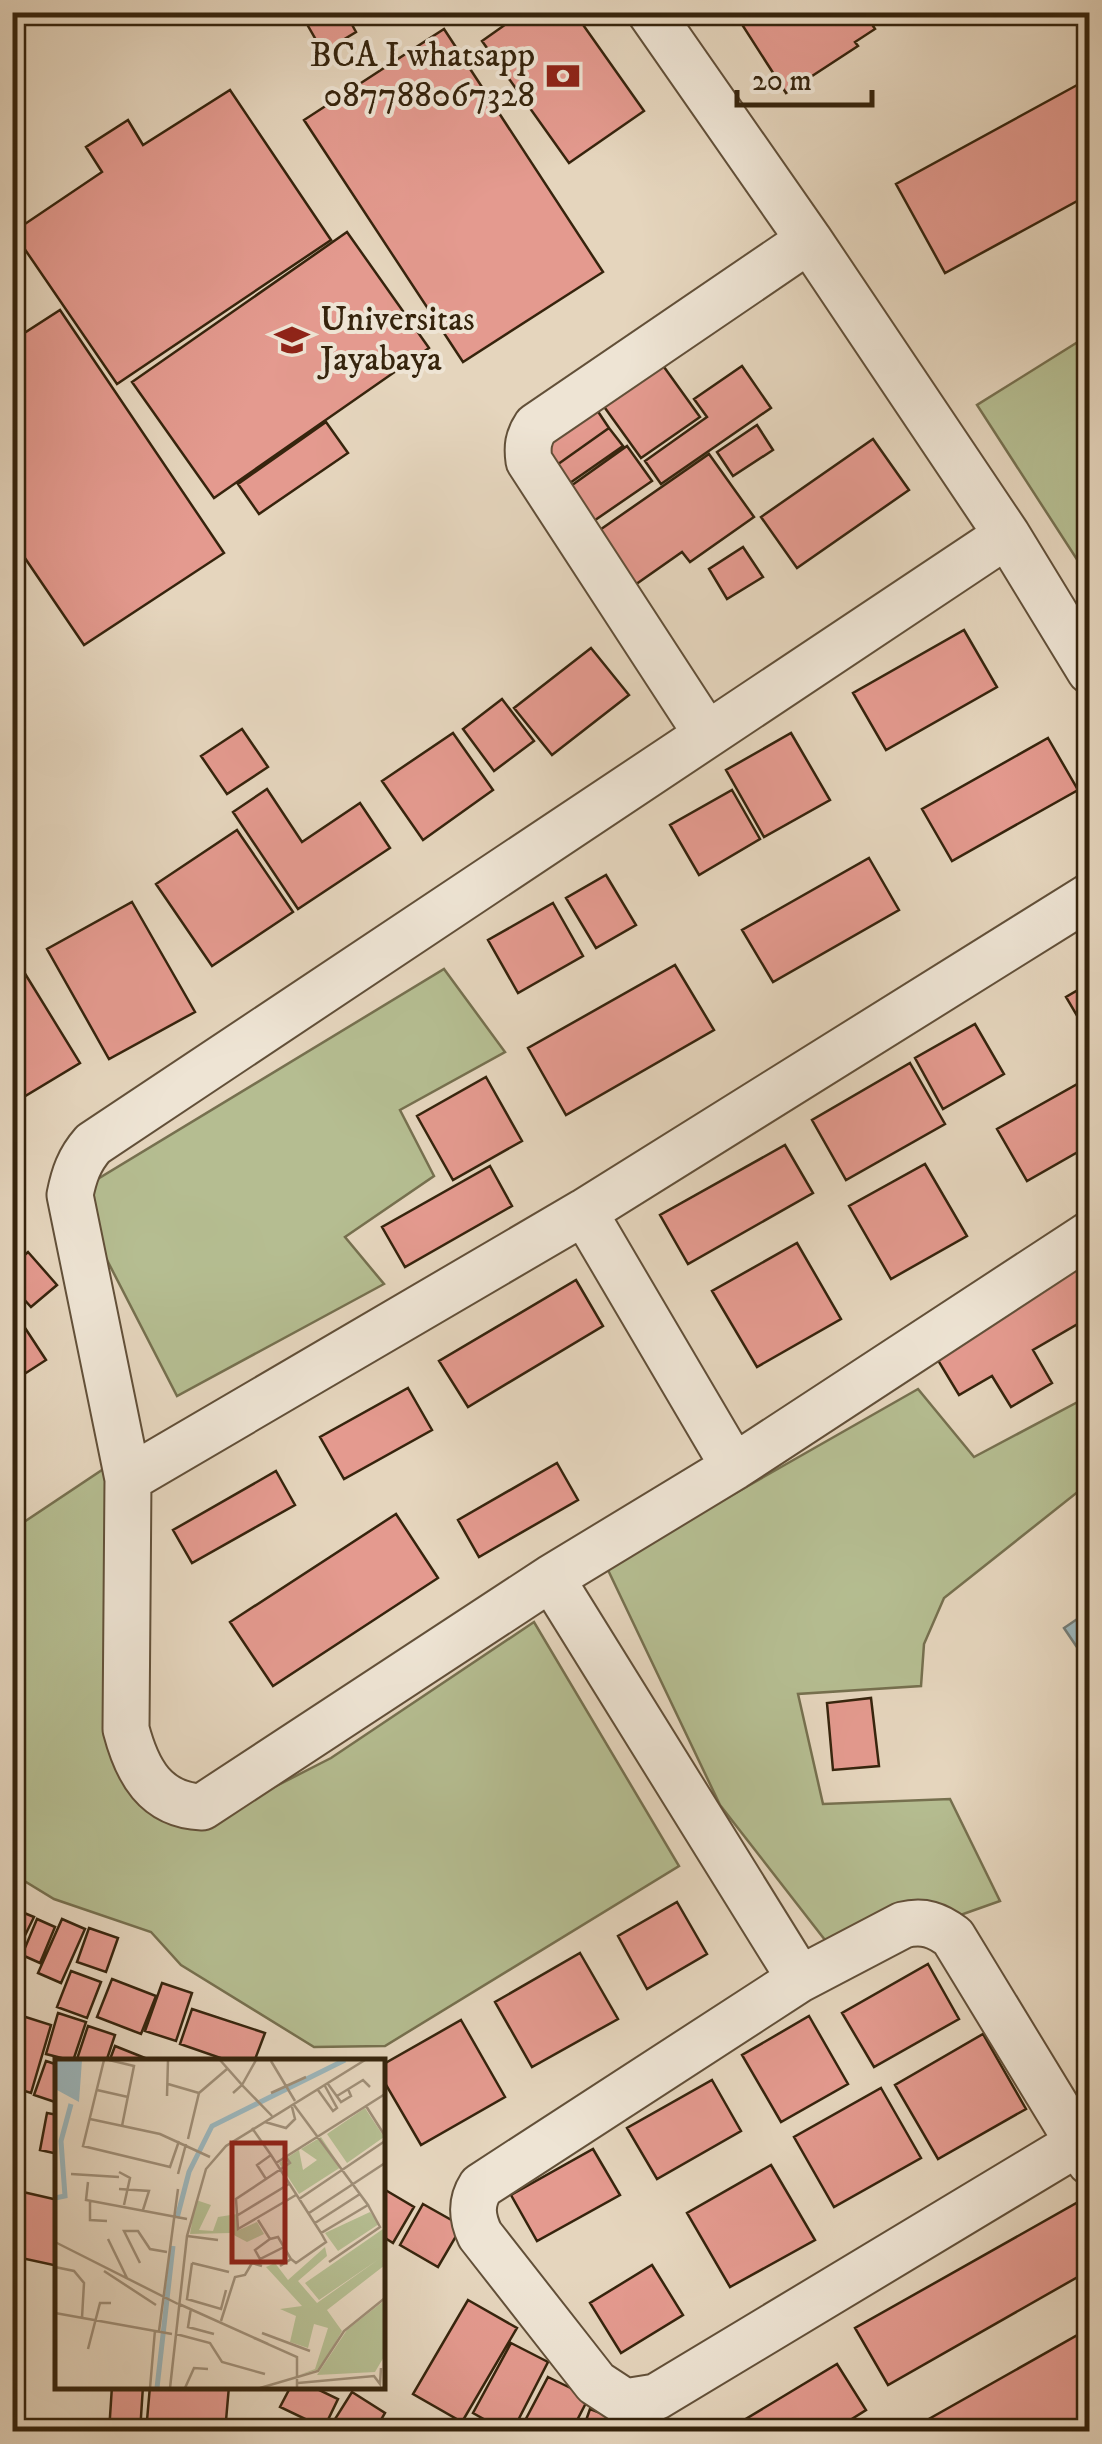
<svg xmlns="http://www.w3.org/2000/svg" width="1102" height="2444" viewBox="0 0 1102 2444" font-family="'IM FELL DW Pica',serif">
	<rect width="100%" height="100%" fill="#e5d5bd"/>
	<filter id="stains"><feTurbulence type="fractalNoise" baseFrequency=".002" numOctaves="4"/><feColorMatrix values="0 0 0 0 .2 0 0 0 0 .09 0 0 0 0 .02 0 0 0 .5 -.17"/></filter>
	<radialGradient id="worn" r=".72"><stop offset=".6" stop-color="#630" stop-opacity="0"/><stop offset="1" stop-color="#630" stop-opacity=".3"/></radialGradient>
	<!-- green -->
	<path fill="#b5bd91" stroke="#76704f" stroke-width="2.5" d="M1089 335V578L977 405Z
		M444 969 505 1052 400 1110 434 1176 345 1237 384 1284 177 1396 73 1194Z
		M918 1389 974 1457 1089 1396V1483L944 1598 924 1644 921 1686 798 1694 823 1804 950 1799 1000 1901 839 1958 720 1805 608 1570 674 1528Z
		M111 1464 152 1791 233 1808 331 1758 534 1622 679 1866 385 2046 314 2047 181 1965 151 1932 54 1899 13 1874 12 1530Z"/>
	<!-- water -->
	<path fill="#9bb6bc" stroke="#737c76" stroke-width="2.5" d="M1089 1611V1665L1064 1628Z"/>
	<!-- building -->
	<path fill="#e49a8f" stroke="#36240d" stroke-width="2.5" d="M300 12H345L356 32 323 52Z
		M523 12H574L644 111 569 163 482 41Z
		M734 12H864L875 29 855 42 858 46 786 93Z
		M444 29 603 272 463 362 304 120Z
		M1090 78V194L945 273 896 184Z
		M230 90 331 240 117 384 13 232 102 172 86 147 128 120 143 145Z
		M347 232 429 348 214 498 132 382Z
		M60 310 224 553 84 645 12 539V341Z
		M659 360 700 417 641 458 600 401Z
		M742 366 771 408 661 484 645 461 707 417 694 399Z
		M593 404 609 428 554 467 537 443Z
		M326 422 348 453 259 514 238 484Z
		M757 425 773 450 733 476 717 452Z
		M609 428 623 446 567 485 554 467Z
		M873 439 909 490 797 568 761 517Z
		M627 446 652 481 585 527 561 493Z
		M709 454 754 517 690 562 682 552 632 587 594 534Z
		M743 547 763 577 727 599 709 569Z
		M964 630 997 687 886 750 853 693Z
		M591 648 629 695 552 755 514 708Z
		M502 699 534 741 494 771 463 729Z
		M242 729 268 767 227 794 201 756Z
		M453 733 493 790 423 840 382 781Z
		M791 733 830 800 764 837 726 770Z
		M1048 738 1078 790 952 861 922 809Z
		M267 789 302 842 360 803 390 848 298 909 233 812Z
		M732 790 760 839 699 875 670 825Z
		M237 830 293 912 212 966 156 884Z
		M869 858 899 910 773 982 742 930Z
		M606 875 636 925 596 948 566 898Z
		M132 902 195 1012 109 1059 47 949Z
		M553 903 583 956 518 993 488 940Z
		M675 965 714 1030 566 1115 528 1048Z
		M24 972 80 1063 12 1104V979Z
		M1090 983V1035L1089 1036 1066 997Z
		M975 1024 1004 1074 943 1109 915 1058Z
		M910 1063 945 1124 846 1180 812 1120Z
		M486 1077 522 1141 453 1180 417 1116Z
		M1081 1082 1090 1097V1145L1027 1181 997 1129Z
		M785 1145 813 1193 688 1264 660 1215Z
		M925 1164 967 1236 891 1279 849 1206Z
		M490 1166 512 1206 405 1267 382 1227Z
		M797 1243 841 1319 757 1367 712 1291Z
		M28 1252 57 1285 31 1307 12 1286V1266Z
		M1090 1259V1331L1083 1321 1033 1350 1052 1383 1011 1407 992 1376 959 1395 933 1352Z
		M576 1280 603 1326 468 1407 439 1361Z
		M12 1308 46 1360 12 1382Z
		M408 1388 432 1430 344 1479 320 1437Z
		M557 1463 578 1500 479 1557 458 1520Z
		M276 1471 295 1505 192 1563 173 1530Z
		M396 1514 438 1578 273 1686 230 1622Z
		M871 1698 879 1766 833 1770 827 1703Z
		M677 1902 707 1954 647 1989 618 1936Z
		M12 1908 34 1917 12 1962Z
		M37 1919 55 1927 40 1963 22 1955Z
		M62 1919 85 1929 61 1983 38 1973Z
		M89 1928 118 1938 106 1972 77 1962Z
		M580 1953 618 2019 532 2067 495 2002Z
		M928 1964 959 2019 874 2067 842 2013Z
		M71 1971 101 1982 87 2018 57 2007Z
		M112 1979 156 1996 141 2034 97 2017Z
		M162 1983 192 1993 176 2041 145 2031Z
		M192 2009 265 2033 254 2062H232L180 2044Z
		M13 2013 51 2025 31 2093 12 2087Z
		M58 2013 86 2022 73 2061 46 2054Z
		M809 2016 848 2084 781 2122 742 2055Z
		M461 2020 505 2097 421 2145 382 2078V2065Z
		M88 2026 115 2035 106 2062H76Z
		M983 2034 1026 2109 938 2159 895 2085Z
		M115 2046 150 2060 149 2062H109Z
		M46 2061 58 2065 55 2102 34 2095Z
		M712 2080 741 2131 657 2179 627 2128Z
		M881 2088 921 2158 834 2207 794 2137Z
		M47 2113 58 2115V2154L40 2150Z
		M593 2149 620 2195 537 2241 511 2195Z
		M771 2165 815 2240 730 2287 687 2213Z
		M382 2188 414 2207 393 2243 382 2236Z
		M23 2192 58 2200V2266L12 2256V2239Z
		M1080 2201 1090 2217V2270L888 2385 855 2328Z
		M423 2204 462 2226 438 2267 400 2245Z
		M652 2265 683 2315 621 2353 590 2303Z
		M468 2300 517 2328 462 2422 413 2394Z
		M1090 2328V2418L1066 2432H924L920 2424Z
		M511 2343 548 2362 512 2432H507L473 2413Z
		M837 2364 866 2410 831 2432H724Z
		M548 2377 589 2397 571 2432H519Z
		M112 2386H143L140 2432H109Z
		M150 2386H229L225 2432H146Z
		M291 2386H311L338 2399 324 2428 280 2407Z
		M352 2392 385 2413 374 2432H355L335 2419Z
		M590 2409 640 2428 639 2432H582Z"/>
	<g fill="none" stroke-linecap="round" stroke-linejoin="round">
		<!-- street casing -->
		<g stroke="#625039" stroke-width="49">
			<path id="street" d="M650 12 809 240 536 426C528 438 527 447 529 461L706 733
				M809 240 1007 535 1090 671
				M1007 535 93 1144C79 1160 74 1175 70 1195L128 1479 126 1729C137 1771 155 1805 202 1807L551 1578 734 1467 1090 1234
				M584 1212 734 1467
				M128 1479 584 1212 1090 896
				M551 1578 800 1979 481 2186C470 2203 472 2218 480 2235L596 2383 625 2402 656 2397 1078 2143
				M800 1979 903 1925C924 1920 937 1925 953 1937L1090 2162"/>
		</g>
		<!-- street -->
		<use href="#street" stroke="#eee4d4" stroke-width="45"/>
	</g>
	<!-- icons -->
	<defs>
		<g id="bank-bare" transform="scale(2.7)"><path d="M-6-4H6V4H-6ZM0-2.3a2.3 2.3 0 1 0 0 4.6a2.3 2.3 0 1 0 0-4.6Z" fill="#8f2418" stroke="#eee4d4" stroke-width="2.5" paint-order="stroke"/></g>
		<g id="university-bare" transform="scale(2.7)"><path d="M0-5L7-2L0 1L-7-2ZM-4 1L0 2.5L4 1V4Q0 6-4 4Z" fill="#8f2418" stroke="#eee4d4" stroke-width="2.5" paint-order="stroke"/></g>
	</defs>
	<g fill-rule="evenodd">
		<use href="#bank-bare" x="563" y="76"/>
		<use href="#university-bare" x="292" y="340"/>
	</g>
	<g text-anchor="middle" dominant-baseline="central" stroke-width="8" stroke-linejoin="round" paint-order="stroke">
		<!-- poi labels -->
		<g font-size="35" fill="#36240d" stroke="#eee4d4" text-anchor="end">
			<text x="535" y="56">BCA I whatsapp<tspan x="535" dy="40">087788067328</tspan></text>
			<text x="320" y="320" text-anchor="start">Universitas<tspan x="320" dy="40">Jayabaya</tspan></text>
		</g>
	</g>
	<!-- overview -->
	<g transform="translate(55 2059)">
		<rect width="330" height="330" fill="#e5d5bd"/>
		<path d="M310 49 329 78 292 104 272 75ZM266 78 286 108 244 135 224 104 244 91 248 111 262 101 246 90ZM141 141 156 146 144 171 158 172 163 158 182 155 184 171 202 163 209 175 192 183 175 174 135 175ZM315 153 324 165 283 192 270 174ZM328 170 330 206 272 251 287 272 265 310 244 316 260 310 273 269 259 265 253 289 235 283 241 257 225 250 247 247 211 208 220 204 233 221 270 188 272 197 243 222 262 244 324 200 264 241 250 224ZM330 241V296L320 313 262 316 292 271Z" fill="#b5bd91"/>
		<path d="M0 1H27L24 43 2 31Z" fill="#9bb6bc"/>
		<path fill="none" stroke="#9bb6bc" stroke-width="5" d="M0 139 10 137 6 82 16 45M122 159 134 113 157 67 290 1M102 329 118 187"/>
		<path fill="none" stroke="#9f8e77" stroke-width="2.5" d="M49 1 28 87 115 108 124 82M54 1 79 7 67 67M165 1 187 26 178 34M201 1 187 26 217 57M216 2 240 42M113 25 144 34M273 25 286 43 296 37 293 30M42 31 73 38M263 31 278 52 282 49 270 27M216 34 251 18M112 37 113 1M282 37 308 21 315 28M311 47 330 77M35 60 105 75 155 98M210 63 231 69 240 60 237 48M197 69 216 96 202 106 211 120M133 80 144 34 172 10M216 96 266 174 313 146 239 46M231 98 235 104 181 140 183 170 241 136M221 104 330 35M64 113 75 119 69 146M16 115 64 118M123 115 131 85M33 123 31 141 132 160M64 130 94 132 88 151M244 140 330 82M35 141V161L52 162M254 154 330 104M183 156 234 125M203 161 215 180 200 191 205 200 229 188M260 164 305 135M132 177 163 181M53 180 72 219M215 180 223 178 236 200 225 207M0 183 123 245M236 200 241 204 271 183 266 174M274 203 325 168 313 146M85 204 69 172H83L95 190 112 193M137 204 132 240 166 250 171 231M137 204 174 213M0 208 19 212 29 224 27 259M49 212 101 246M124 245 213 285M136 249 133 268 159 275M0 254 117 275M166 262 180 218 190 216 197 204 207 207M104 272 123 130M207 274 255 292M121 275 155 284 167 303 210 315M199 279 242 298V329M33 290 45 244H56M243 324 319 317 325 325 326 309M95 329 100 271M115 329 132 177 151 110 171 87 310 1M130 329 139 309 153 310M205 329 263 312 289 272 330 239"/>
		<path fill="#8f2418" fill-opacity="0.15" stroke="#8f2418" stroke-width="5" d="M177 84H230V203H177Z"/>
		<rect width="330" height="330" fill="none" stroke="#36240d" stroke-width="5"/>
	</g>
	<!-- margin -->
	<rect width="1102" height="2444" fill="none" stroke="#e5d5bd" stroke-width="50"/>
	<rect x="15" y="15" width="1072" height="2414" fill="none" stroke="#36240d" stroke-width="5"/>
	<rect x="25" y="25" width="1052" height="2394" fill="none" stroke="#36240d" stroke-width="2.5"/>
	<!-- scale -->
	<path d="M737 90v15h135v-15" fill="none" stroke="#36240d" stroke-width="5"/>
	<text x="752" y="90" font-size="30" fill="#36240d" stroke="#eee4d4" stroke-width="8" paint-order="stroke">20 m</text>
	<rect width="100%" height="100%" filter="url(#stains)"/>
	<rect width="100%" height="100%" fill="url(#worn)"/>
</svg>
